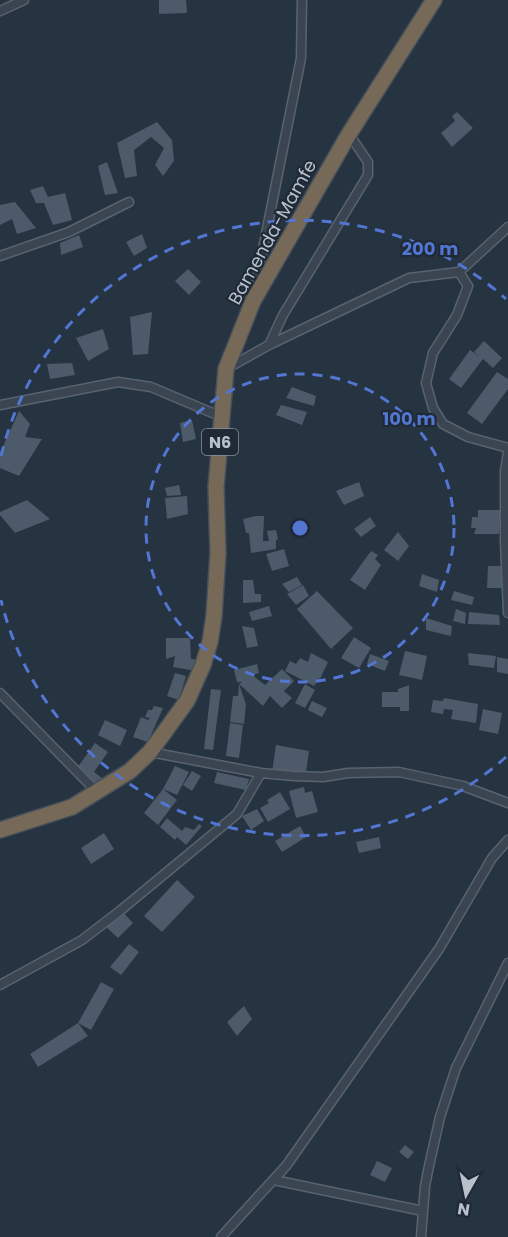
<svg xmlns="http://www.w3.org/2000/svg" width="508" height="1237" viewBox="0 0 508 1237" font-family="Poppins,sans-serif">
	<rect width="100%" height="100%" fill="#263341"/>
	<!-- building -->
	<path fill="#4c5a6a" d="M159 0H186L187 13 159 14Z
		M457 112 473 128 452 147 441 133 455 121 452 116Z
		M157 122 172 140 174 161 163 176 155 165 164 148 151 137 134 150 137 176 125 178 117 143Z
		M107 162 118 193 105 195 98 166Z
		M43 186 48 197 65 193 72 220 53 225 44 203H36L30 190Z
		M15 202 36 228 17 234 12 219 0 225V205Z
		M142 234 147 248 134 256 126 242Z
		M79 235 83 247 61 255 60 243Z
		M188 269 201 282 189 295 175 281Z
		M152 312 148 354 133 355 130 317Z
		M103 329 109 349 88 361 76 338Z
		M484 341 502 358 493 368 483 359 461 388 449 379 470 350 480 357 474 352Z
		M72 363 75 375 50 379 47 364Z
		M497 372 508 379V389L482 424 467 413Z
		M292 387 316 396 314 406 286 398Z
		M281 405 307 412 302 425 276 415Z
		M19 411 30 424 25 437 42 439 19 476 0 468V453Z
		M192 420 196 439 183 442 180 423Z
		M359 482 364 496 344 505 336 491Z
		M179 485 181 495 167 496 165 488Z
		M187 496 188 514 167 519 165 498Z
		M27 500 50 519 15 533 0 515V512Z
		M478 510H501L499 534H474L476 528H471L472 517H478Z
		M256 516H264L263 541H269L267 531 276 530 278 539 276 540V549L251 553 249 533H246L243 519Z
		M370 517 376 526 361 537 354 529Z
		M398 532 409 546 398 561 384 550Z
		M284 549 289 566 272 571 266 554Z
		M371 551 378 555 375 559 381 565 365 590 350 580Z
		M488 566H502V588H487Z
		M422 574 439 580 437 592 419 586Z
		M297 577 302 585 289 592 282 584Z
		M243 580H253L255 594H261V602L243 603Z
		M303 585 309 596 296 605 287 594Z
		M317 591 353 628 331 649 297 609Z
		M454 591 474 597 472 605 451 600Z
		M269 606 272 616 252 621 249 612Z
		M456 609 466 613 465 624 453 621Z
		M469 612 499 615 500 625 468 624Z
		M426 618 452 626 451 636 426 630Z
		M242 626 254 628 258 646 247 648Z
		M354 637 371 648 359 668 341 658Z
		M166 638H190L191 659 198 660 196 671 173 667 175 656 166 659Z
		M405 651 427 656 422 680 399 675Z
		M311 653 328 662 320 679 319 678 314 686 285 671 290 661 296 664 300 658 308 662Z
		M468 653 496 656 494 668 469 665Z
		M370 654 389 661 385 671 367 664Z
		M497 657 508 659V674L497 672Z
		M257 664 259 673 252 675 265 685 282 669 294 681 284 691 292 698 282 708 270 696 263 706 239 684 242 682H237L234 670Z
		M175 673 186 676 179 700 167 696Z
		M239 684 246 704 244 724 230 722 233 696H238Z
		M305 684 315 690 305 708 295 703Z
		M409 685V711H400V707H382V692H398V689Z
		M211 689 221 690 213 750 204 749Z
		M444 698 478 704 476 723 451 719 453 710 444 709 443 714 431 712 433 700 443 701Z
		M312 701 327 708 322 717 308 710Z
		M154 706 163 708 148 742 133 737 141 717 148 720 150 718 145 717 148 710H152Z
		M483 709 502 713 498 734 479 730Z
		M105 720 127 730 120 746 98 735Z
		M230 723 243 725 239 758 226 756Z
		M95 743 108 752 94 772 102 778 96 786 75 771Z
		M276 745 309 751 306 773 272 772Z
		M175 766 189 772 177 795 163 789Z
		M192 771 201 776 192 791 183 785Z
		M217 772 249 779 246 790 214 783Z
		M304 787 305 793 312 791 318 812 296 818 289 791Z
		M163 789 177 800 158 825 144 813Z
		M280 792 290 809 268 822 260 808 269 803 267 800Z
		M257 809 264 821 251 830 242 816Z
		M167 818 182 831 185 827 194 830 199 824 202 826 186 845 177 837 175 840 160 827Z
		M300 826 306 837 282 852 275 841Z
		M104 833 114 849 91 864 81 848Z
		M379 837 381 848 359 853 356 842Z
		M177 880 195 897 162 932 144 916Z
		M121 910 133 923 118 938 105 926Z
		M129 944 139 952 121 975 110 967Z
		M101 982 114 989 91 1030 78 1023Z
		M244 1006 252 1019 237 1036 227 1022Z
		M78 1023 88 1036 38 1067 30 1054Z
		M405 1145 414 1152 408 1159 399 1152Z
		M377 1161 392 1168 385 1182 370 1175Z"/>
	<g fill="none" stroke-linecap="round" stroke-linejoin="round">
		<!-- street casing -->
		<g stroke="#58636e" stroke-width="11">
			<path id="street" d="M0 11 24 0
				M0 256 69 232 129 202
				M459 272 508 227
				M255 289 301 58 302 0
				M269 345 283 315 368 175V162L349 134
				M226 369 269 345 409 278 459 272 468 286 457 315 433 353 426 383 433 408 443 424 468 437 508 448
				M0 405 118 382 151 387 222 417
				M508 452 505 471V541L508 613
				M0 693 96 791
				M150 752 261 773 294 776 323 777 348 773 399 772 463 786 508 803
				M0 985 82 940 121 910 237 814 261 773
				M274 1180 423 1211
				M221 1237 286 1166 439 949 492 858 508 840
				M421 1237 425 1186 429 1166 440 1117 456 1068 508 963"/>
		</g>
		<!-- highway casing -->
		<g stroke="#45505b" stroke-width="18">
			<path id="highway" d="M0 830 72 807 130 771 150 752 187 701 203 665 210 642 214 616 218 553 216 487 226 369 253 301 349 134 434 0"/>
		</g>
		<!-- street -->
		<use href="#street" stroke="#3a4551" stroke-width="8"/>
		<!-- highway -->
		<use href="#highway" stroke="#776957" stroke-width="15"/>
	</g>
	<!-- distance rings -->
	<g fill="none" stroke="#5376d3" stroke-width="3" stroke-dasharray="10 8">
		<circle cx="300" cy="528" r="154"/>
		<path d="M506 757A308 308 0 0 1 1 600M1 456A308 308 0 0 1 506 299"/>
	</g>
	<g text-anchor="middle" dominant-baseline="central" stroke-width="4.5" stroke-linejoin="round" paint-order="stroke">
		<!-- shield labels -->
		<rect fill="#1f2a36" stroke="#89939e" stroke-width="1.5" x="202" y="429" width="36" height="26" rx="4.5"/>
		<g font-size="16" font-weight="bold" fill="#b7c0cb">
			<text x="220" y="442">N6</text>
		</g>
		<!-- street labels -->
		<g font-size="18" fill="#b7c0cb" stroke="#1f2a36">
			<text transform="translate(272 232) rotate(-61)">Bamenda-Mamfe</text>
		</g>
	</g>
	<circle cx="300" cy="528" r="9" fill="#5376d3" stroke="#1f2a36" stroke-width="3"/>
	<g font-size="18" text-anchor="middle" font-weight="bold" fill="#5376d3" stroke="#1f2a36" stroke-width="4.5" stroke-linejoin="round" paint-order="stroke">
		<text x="430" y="255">200 m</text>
		<text x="409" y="425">100 m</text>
	</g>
	<!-- north arrow -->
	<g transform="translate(466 1195) rotate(189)" stroke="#1f2a36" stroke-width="4.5" paint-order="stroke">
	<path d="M0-4.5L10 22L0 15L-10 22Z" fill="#b7c0cb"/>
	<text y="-9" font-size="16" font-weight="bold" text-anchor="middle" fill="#b7c0cb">N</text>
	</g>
</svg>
